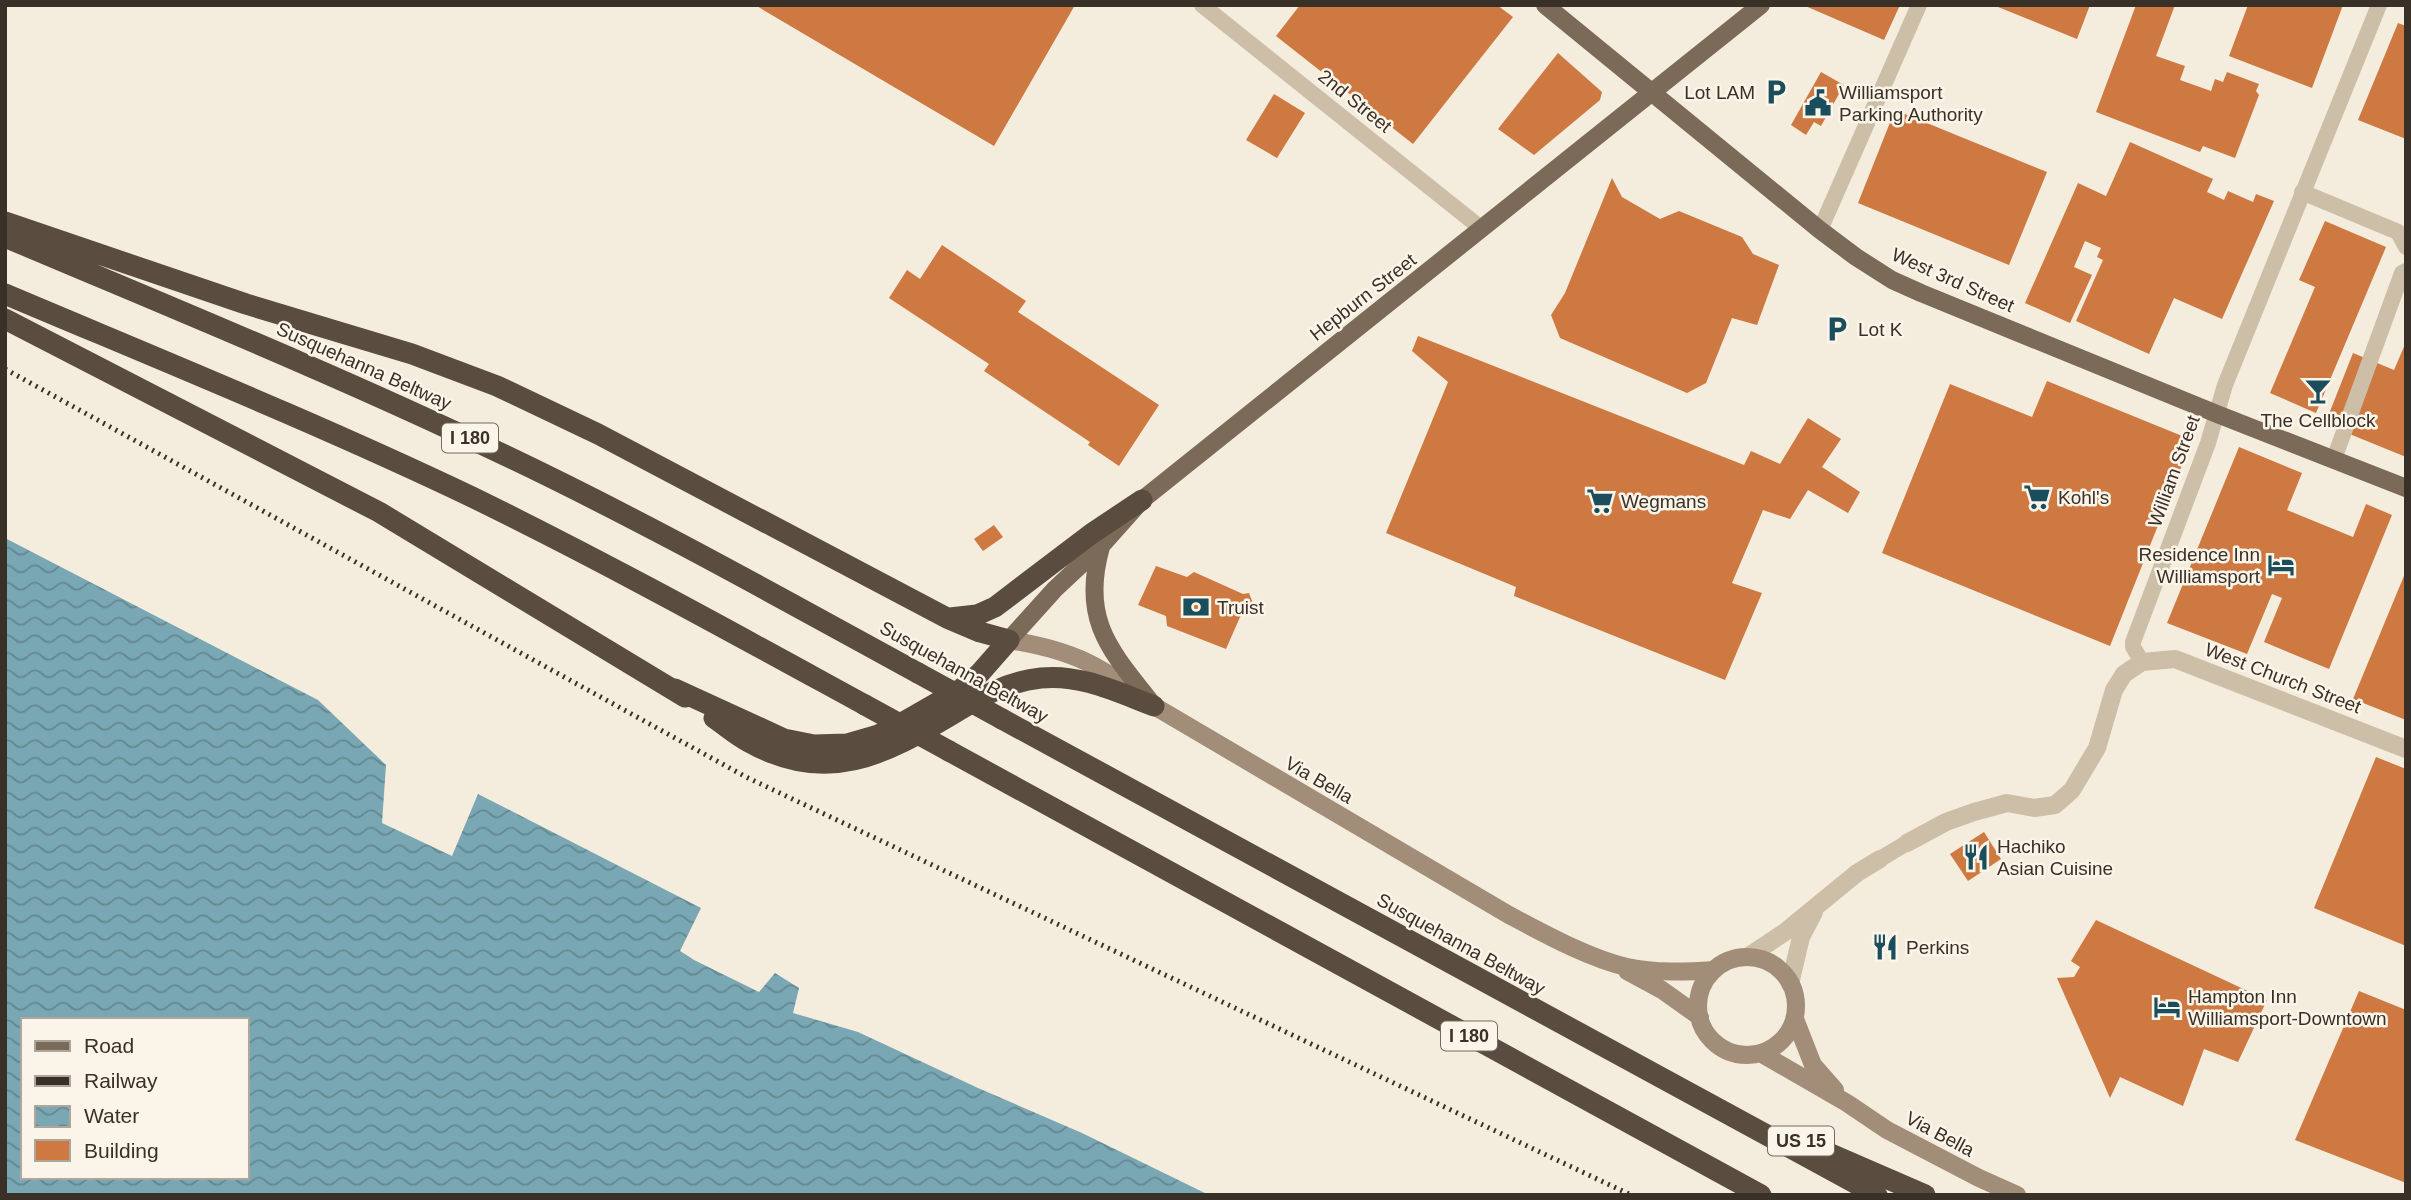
<svg xmlns="http://www.w3.org/2000/svg" width="2411" height="1200" viewBox="0 0 2411 1200" font-family="Helvetica,sans-serif">
	<defs>
		<pattern id="water-waves" width="16" height="10" patternUnits="userSpaceOnUse" patternTransform="scale(1.75)"><rect width="16" height="10" fill="#79a7b3"/><path d="M0 5q4-4 8 0t8 0" fill="none" stroke="#648892"/></pattern>
	</defs>
	<rect width="100%" height="100%" fill="#f4ecdc"/>
	<!-- water -->
	<path fill="url(#water-waves)" fill-rule="evenodd" d="M5 538 318 700 386 765 382 823 452 856 478 794 701 908 680 951 694 960 759 992 775 973 799 988 793 1013 858 1032 978 1088 1082 1133 1209 1195H5ZM23 1020H247V1177H23Z"/>
	<!-- building -->
	<path fill="#cd7941" d="M755 5H1075L994 146Z
		M1300 5H1497L1513 17 1413 144 1276 36Z
		M1803 5H1900L1884 40Z
		M1993 5H2090L2077 39Z
		M2136 5H2175L2156 56 2185 66 2180 80 2211 91 2215 79 2223 82 2227 72 2259 84 2256 91 2259 95 2235 158 2203 146 2200 152 2096 112Z
		M2248 5H2343L2312 88 2229 56Z
		M2398 23 2406 26V139L2358 120Z
		M1558 53 1602 92 1600 100 1534 155 1498 129Z
		M1821 72 1844 85 1821 126 1814 122 1806 135 1791 125Z
		M1274 94 1305 113 1277 158 1246 140Z
		M1895 110 2047 172 2009 265 1858 203Z
		M2130 142 2213 179 2207 192 2224 200 2228 191 2253 202 2256 194 2274 201 2222 319 2174 298 2149 354 2076 321 2103 260 2097 257 2101 248 2085 241 2074 267 2092 275 2070 323 2025 303 2078 183 2106 196Z
		M1612 178 1622 197 1660 219 1679 211 1742 237 1753 254 1779 265 1757 325 1732 318 1706 383 1687 393 1560 338 1551 315 1565 293Z
		M2325 221 2386 247 2316 413 2270 393 2315 287 2299 280Z
		M942 245 1026 301 1018 312 1159 405 1119 466 1088 445 1090 442 984 371 989 364 889 298 907 270 920 279Z
		M1418 336 1744 465 1751 451 1780 464 1808 418 1841 439 1822 467 1860 492 1848 513 1808 490 1790 519 1763 510 1732 583 1762 593 1725 680 1514 596 1516 587 1386 533 1448 382 1412 351Z
		M2406 342V457L2325 424 2353 353 2394 370Z
		M2047 381 2192 440 2110 646 1882 553 1950 384 2032 417Z
		M2239 447 2302 473 2287 510 2353 537 2366 504 2392 515 2329 669 2264 642 2282 598 2272 594 2247 654 2167 623Z
		M994 525 1003 537 983 551 974 539Z
		M1156 566 1187 577 1194 572 1243 594 1249 593 1254 606 1244 608 1226 649 1167 626 1166 616 1138 605Z
		M2406 571V720L2353 699Z
		M2376 757 2406 769V946L2314 908Z
		M1984 832 2001 859 1968 881 1950 854Z
		M2096 920 2267 1000 2238 1062 2204 1049 2183 1106 2120 1077 2110 1098 2057 978 2074 977 2080 967 2071 961Z
		M2359 991 2406 1010V1183L2295 1140Z"/>
	<g fill="none" stroke-linecap="round" stroke-linejoin="round">
		<!-- minor -->
		<path stroke="#cdbea7" stroke-width="16" d="M1202 5 1482 229
			M2302 192 2398 232 2406 247
			M1820 230 1919 5
			M2334 459 2402 273 2406 271
			M2142 662 2133 647V642L2208 443 2225 385 2379 5
			M1880 859 1907 843"/>
		<!-- tertiary -->
		<path stroke="#cdbea7" stroke-width="18" d="M1907 843 1946 822 1974 812 2007 803 2034 808 2055 805 2072 790 2097 748 2114 690 2124 674 2142 662 2175 659 2406 749
			M1749 956 1785 932 1857 873 1880 859
			M1790 984 1801 937 1814 912"/>
		<!-- secondary -->
		<path stroke="#a18d78" stroke-width="18" d="M1009 640C1077 651 1100 666 1154 706L1509 915C1543 933 1590 959 1627 967 1656 973 1685 972 1714 970
			M1698 1006a49 49 0 1 1 98 0a49 49 0 1 1-98 0Z
			M1627 971 1662 990 1700 1017
			M1795 1019 1813 1065 1835 1090
			M1762 1054 1847 1103 1887 1130 1979 1178 2017 1195"/>
		<!-- primary -->
		<path stroke="#7b6a58" stroke-width="18" d="M1545 5 1820 230 1856 257 1892 280 1921 293 2217 414 2406 488
			M1101 547C1080 621 1111 651 1154 706
			M1009 640 1055 589 1101 546 1142 500 1761 5"/>
		<!-- motorway -->
		<path stroke="#5a4c3f" stroke-width="21" d="M5 222 246 304 412 354 497 386 598 434 947 618 980 632 1009 640 980 673 961 689 893 728 878 735 847 744 814 745 784 739 675 689
			M5 237C170 307 335 374 496 451 640 519 779 597 918 673
			M5 294C161 360 319 424 472 497 605 562 735 634 865 705
			M5 319 379 512 685 697
			M950 618 977 615 995 607 1091 534 1142 500
			M714 718C726 726 737 736 749 742 827 786 884 755 953 714 981 697 1008 681 1041 678 1081 674 1117 692 1154 706
			M1002 719 1877 1195
			M949 751 1761 1195
			M1805 1143 1925 1195"/>
		<!-- rail -->
		<path stroke="#393028" stroke-width="5" stroke-dasharray="2 5" stroke-linecap="butt" d="M5 369 746 777 1631 1195"/>
		<!-- motorway-bridge -->
		<path stroke="#5a4c3f" stroke-width="21" d="M918 673 1002 719
			M865 705 949 751"/>
	</g>
	<!-- icons -->
	<defs>
		<g id="parking-bare" transform="scale(2.1)"><path d="M-3.5-5.5H1a3.5 3.5 0 0 1 0 7H-1V5.5H-3.5ZM-1-3.4V-.6H.8a1.4 1.4 0 0 0 0-2.8Z" fill="#1b4e5d" stroke="#fbf5e9" stroke-width="2.5" paint-order="stroke"/></g>
		<g id="civic-bare" transform="scale(2.1)"><path d="M-.6-6.5H3V-4.5H.6V-3L4-1V1h2V6H-6V1h2V-1L-.6-3ZM-1.2 2.5V6h2.4V2.5Z" fill="#1b4e5d" stroke="#fbf5e9" stroke-width="2.5" paint-order="stroke"/></g>
		<g id="bar-bare" transform="scale(2.1)"><path d="M-6-5H6L.8 .8V4.5H3.5V6h-7V4.5H-.8V.8Z" fill="#1b4e5d" stroke="#fbf5e9" stroke-width="2.5" paint-order="stroke"/></g>
		<g id="supermarket-bare" transform="scale(2.1)"><path d="M-6-5.5h2.5l.6 2H6L4.5 2H-2.5L-4.4-4H-6ZM-1.5 3.2a1.3 1.3 0 1 0 .1 0ZM3 3.2a1.3 1.3 0 1 0 .1 0Z" fill="#1b4e5d" stroke="#fbf5e9" stroke-width="2.5" paint-order="stroke"/></g>
		<g id="hotel-bare" transform="scale(2.1)"><path d="M-6-4.5h1.5V1H6V5H4.5V3h-9V5H-6ZM-4 0a1.8 1.8 0 1 1 3.6 0ZM.5 0V-2.5h3Q6-2.5 6 0Z" fill="#1b4e5d" stroke="#fbf5e9" stroke-width="2.5" paint-order="stroke"/></g>
		<g id="bank-bare" transform="scale(2.1)"><path d="M-6-4H6V4H-6ZM0-2.3a2.3 2.3 0 1 0 0 4.6a2.3 2.3 0 1 0 0-4.6Z" fill="#1b4e5d" stroke="#fbf5e9" stroke-width="2.5" paint-order="stroke"/></g>
		<g id="restaurant-bare" transform="scale(2.1)"><path d="M-5-6h1v4h1v-4h1v4h1v-4h1v5L-1.5 .5V6h-2V.5L-5-1ZM5-6V6H3V1.5H1.5Q1.5-4 5-6Z" fill="#1b4e5d" stroke="#fbf5e9" stroke-width="2.5" paint-order="stroke"/></g>
	</defs>
	<g fill-rule="evenodd">
		<use href="#parking-bare" x="1776" y="92"/>
		<use href="#civic-bare" x="1818" y="103"/>
		<use href="#parking-bare" x="1837" y="329"/>
		<use href="#bar-bare" x="2318" y="391"/>
		<use href="#supermarket-bare" x="2037" y="497"/>
		<use href="#supermarket-bare" x="1600" y="501"/>
		<use href="#hotel-bare" x="2281" y="565"/>
		<use href="#bank-bare" x="1196" y="607"/>
		<use href="#restaurant-bare" x="1976" y="857"/>
		<use href="#restaurant-bare" x="1885" y="947"/>
		<use href="#hotel-bare" x="2167" y="1007"/>
	</g>
	<g text-anchor="middle" dominant-baseline="central" stroke-width="5" stroke-linejoin="round" paint-order="stroke">
		<!-- shield labels -->
		<g fill="#fbf5e9" stroke="#736b62" stroke-width="2">
			<rect x="442" y="423.5" width="56" height="29" rx="5"/>
			<rect x="1441" y="1021.5" width="56" height="29" rx="5"/>
			<rect x="1768" y="1126.5" width="66" height="29" rx="5"/>
		</g>
		<g font-size="18" font-weight="bold" fill="#393028">
			<text x="470" y="438">I 180</text>
			<text x="1469" y="1036">I 180</text>
			<text x="1801" y="1141">US 15</text>
		</g>
		<!-- poi labels -->
		<g font-size="19" fill="#393028" stroke="#fbf5e9" text-anchor="start">
			<text x="1755" y="92" text-anchor="end">Lot LAM</text>
			<text x="1839" y="92">Williamsport<tspan x="1839" dy="22">Parking Authority</tspan></text>
			<text x="1858" y="329">Lot K</text>
			<text x="2318" y="420" text-anchor="middle">The Cellblock</text>
			<text x="2058" y="497">Kohl's</text>
			<text x="1621" y="501">Wegmans</text>
			<text x="2260" y="554" text-anchor="end">Residence Inn<tspan x="2260" dy="22">Williamsport</tspan></text>
			<text x="1217" y="607">Truist</text>
			<text x="1997" y="846">Hachiko<tspan x="1997" dy="22">Asian Cuisine</tspan></text>
			<text x="1906" y="947">Perkins</text>
			<text x="2188" y="996">Hampton Inn<tspan x="2188" dy="22">Williamsport-Downtown</tspan></text>
		</g>
		<!-- street labels -->
		<g font-size="19" fill="#393028" stroke="#fbf5e9">
			<text transform="translate(1355 101) rotate(39)">2nd Street</text>
			<text transform="translate(1953 280) rotate(24)">West 3rd Street</text>
			<text transform="translate(1363 297) rotate(-38)">Hepburn Street</text>
			<text transform="translate(364 366) rotate(24)">Susquehanna Beltway</text>
			<text transform="translate(2174 471) rotate(-70)">William Street</text>
			<text transform="translate(964 672) rotate(29)">Susquehanna Beltway</text>
			<text transform="translate(2283 678) rotate(21)">West Church Street</text>
			<text transform="translate(1319 780) rotate(30)">Via Bella</text>
			<text transform="translate(1461 944) rotate(29)">Susquehanna Beltway</text>
			<text transform="translate(1940 1134) rotate(28)">Via Bella</text>
		</g>
	</g>
	<!-- border -->
	<rect width="2411" height="1200" fill="none" stroke="#393028" stroke-width="14"/>
	<!-- legend -->
	<rect x="21" y="1018" width="228" height="161" fill="#fbf5e9" stroke="#ada69c" stroke-width="2"/>
	<rect x="35" y="1041" width="35" height="10" fill="#7b6a58" stroke="#ada69c" stroke-width="2"/>
	<text x="84" y="1053" font-size="21" fill="#393028">Road</text>
	<rect x="35" y="1076" width="35" height="10" fill="#393028" stroke="#ada69c" stroke-width="2"/>
	<text x="84" y="1088" font-size="21" fill="#393028">Railway</text>
	<rect x="35" y="1106" width="35" height="21" fill="url(#water-waves)" stroke="#ada69c" stroke-width="2"/>
	<text x="84" y="1123" font-size="21" fill="#393028">Water</text>
	<rect x="35" y="1140" width="35" height="21" fill="#cd7941" stroke="#ada69c" stroke-width="2"/>
	<text x="84" y="1158" font-size="21" fill="#393028">Building</text>
</svg>
